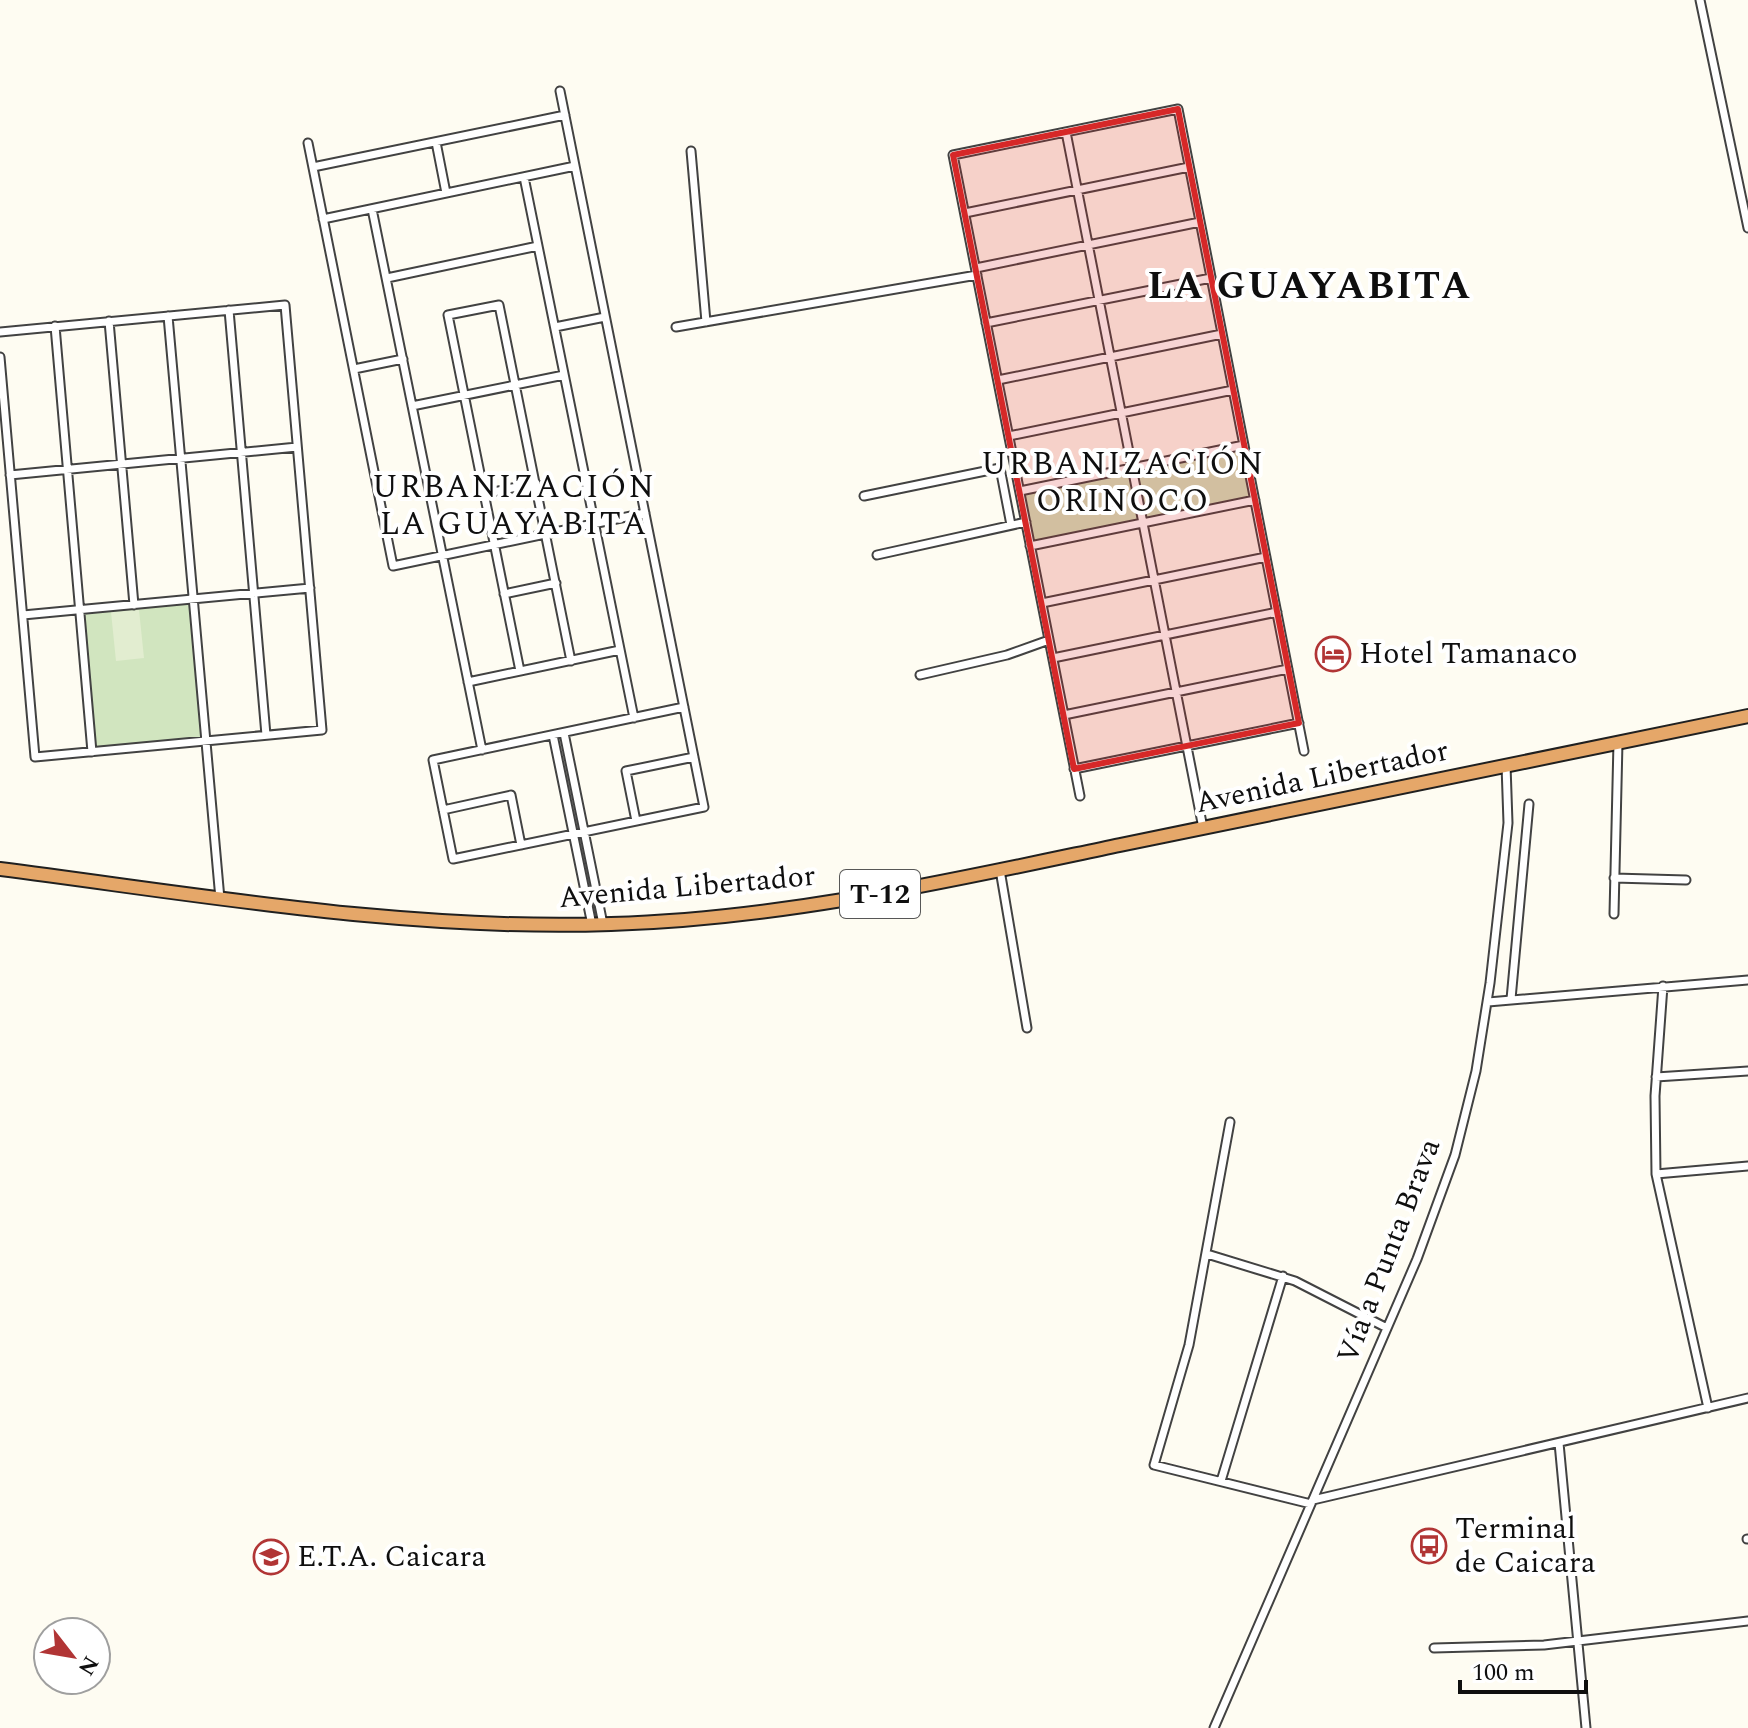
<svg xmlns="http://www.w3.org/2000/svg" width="1748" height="1728" viewBox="0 0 1748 1728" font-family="Spectral,serif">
	<rect width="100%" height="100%" fill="#fefcf2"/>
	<!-- green -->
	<path fill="#d1e5bf" d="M1241 450 1250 497 1146 518 1137 471Z
		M1128 473 1138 520 1034 541 1025 494Z
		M190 603 201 738 95 748 83 613Z"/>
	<!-- pitch -->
	<path fill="#e2edd0" d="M139 610 144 658 116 661 111 612Z"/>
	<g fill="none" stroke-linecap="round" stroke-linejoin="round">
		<!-- street casing -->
		<g stroke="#424242" stroke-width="11">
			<path id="street" d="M1700 0 1748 228
				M560 91 704 807 453 859 433 760 684 707
				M1066 132 1203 828
				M436 142 446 193
				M308 143 393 566 645 513
				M691 151 706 322
				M313 167 565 115
				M524 177 634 718
				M372 209 482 750
				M965 213 1189 167
				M323 219 575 166
				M976 268 1200 222
				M387 278 538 246
				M229 310 266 735
				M168 316 220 899
				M109 321 134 605
				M986 323 1211 278
				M55 326 92 752
				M555 327 605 317
				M676 327 977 275
				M0 332 285 305 322 730 35 757 0 357
				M354 369 403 359
				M998 380 1222 334
				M412 406 564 375
				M1009 436 1233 390
				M10 475 297 447
				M1020 491 1244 445
				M484 494 536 483
				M864 496 1000 468 1011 525
				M1030 546 1255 500
				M877 555 1026 522
				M504 594 556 583
				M1042 603 1266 557
				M23 615 310 588
				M1053 658 1277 612
				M520 671 448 315 499 305 571 661
				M920 675 1007 655 1049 640
				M468 682 620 650
				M1064 715 1288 669
				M564 733 603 924
				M553 735 592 925
				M1074 769 1299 723
				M1080 796 953 155 1178 109 1304 751
				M443 810 511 795 521 845
				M636 821 626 771 694 757
				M1000 870 1027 1028
				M1614 878 1686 880
				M1614 914 1618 742
				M1663 986 1655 1096 1656 1174 1708 1408
				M1511 999 1529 804
				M1488 1002 1748 980
				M1656 1077 1748 1071
				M1230 1122 1189 1345 1154 1465 1311 1504
				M1656 1174 1748 1166
				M1207 1254 1295 1281 1387 1328
				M1559 1443 1586 1728
				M1221 1481 1283 1276
				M1313 1500 1748 1398
				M1747 1539H1748
				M1434 1648 1544 1645 1748 1621
				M1214 1728 1417 1259 1455 1155 1476 1071 1490 983 1508 823 1506 765"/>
		</g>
		<!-- highway casing -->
		<g stroke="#202020" stroke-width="16">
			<path id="highway" d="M0 869C203 895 405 931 611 924 783 919 953 880 1120 845 1330 802 1539 759 1748 716"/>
		</g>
		<!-- street -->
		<use href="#street" stroke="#fff" stroke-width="7"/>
		<!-- highway -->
		<use href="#highway" stroke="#e5a769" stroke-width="12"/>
	</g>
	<!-- marked area -->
	<path fill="#d62828" fill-opacity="0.2" stroke="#d62828" stroke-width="6" stroke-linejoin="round" d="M1178 109 1299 723 1074 769 953 155Z"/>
	<!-- icons -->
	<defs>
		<g id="hotel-ring" transform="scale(1.8)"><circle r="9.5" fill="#fff" stroke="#b13535" stroke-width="1.5"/><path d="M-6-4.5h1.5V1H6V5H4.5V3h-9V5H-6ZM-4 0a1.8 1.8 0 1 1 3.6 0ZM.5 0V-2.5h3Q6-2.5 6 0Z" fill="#b13535"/></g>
		<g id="bus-ring" transform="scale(1.8)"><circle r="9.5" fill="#fff" stroke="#b13535" stroke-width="1.5"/><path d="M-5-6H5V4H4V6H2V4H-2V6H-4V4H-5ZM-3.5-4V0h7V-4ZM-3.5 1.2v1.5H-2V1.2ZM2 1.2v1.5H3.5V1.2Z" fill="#b13535"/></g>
		<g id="school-ring" transform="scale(1.8)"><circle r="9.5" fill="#fff" stroke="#b13535" stroke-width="1.5"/><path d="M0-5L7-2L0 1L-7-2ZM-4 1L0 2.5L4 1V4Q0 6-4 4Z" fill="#b13535"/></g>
	</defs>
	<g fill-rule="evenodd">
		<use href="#hotel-ring" x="1333" y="654"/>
		<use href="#bus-ring" x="1429" y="1546"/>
		<use href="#school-ring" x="271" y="1557"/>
	</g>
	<g text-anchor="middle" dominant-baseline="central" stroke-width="8" stroke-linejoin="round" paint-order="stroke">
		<!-- shield labels -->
		<rect fill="#fff" stroke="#575757" stroke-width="2" x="840" y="870" width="80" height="48" rx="6"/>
		<g font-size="28" font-weight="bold" fill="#0f0f0f">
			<text x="880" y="894">T-12</text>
		</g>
		<!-- poi labels -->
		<g font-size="30" fill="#0f0f0f" stroke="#fff" text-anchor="start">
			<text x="1359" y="654">Hotel Tamanaco</text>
			<text x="1455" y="1529">Terminal<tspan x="1455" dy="34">de Caicara</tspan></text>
			<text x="297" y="1557">E.T.A. Caicara</text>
		</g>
		<!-- street labels -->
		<g font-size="30" fill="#0f0f0f" stroke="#fff">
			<text transform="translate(1322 777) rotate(-12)">Avenida Libertador</text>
			<text transform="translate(687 887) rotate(-5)">Avenida Libertador</text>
			<text transform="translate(1389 1251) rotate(-69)">Vía a Punta Brava</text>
		</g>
		<!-- neighbourhood labels -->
		<g font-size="32" letter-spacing="2" fill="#0f0f0f" stroke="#fff">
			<text x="1123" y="464">URBANIZACIÓN<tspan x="1123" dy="37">ORINOCO</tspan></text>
			<text x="514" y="487">URBANIZACIÓN<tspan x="514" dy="37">LA GUAYABITA</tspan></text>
		</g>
		<!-- district labels -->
		<g font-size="38" font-weight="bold" letter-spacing="2" fill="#0f0f0f" stroke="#fff">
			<text x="1310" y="287">LA GUAYABITA</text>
		</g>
	</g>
	<!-- north arrow -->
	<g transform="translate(72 1656) rotate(121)"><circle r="38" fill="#ffffff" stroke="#9f9f9f" stroke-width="2"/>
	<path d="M0-6L14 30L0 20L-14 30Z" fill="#b13535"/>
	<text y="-12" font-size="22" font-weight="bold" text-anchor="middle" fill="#0f0f0f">N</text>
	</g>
	<!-- scale -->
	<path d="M1460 1680v12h126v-12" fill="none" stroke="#0f0f0f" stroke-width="4"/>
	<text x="1472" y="1680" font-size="24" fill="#0f0f0f" stroke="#ffffff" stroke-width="6" paint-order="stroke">100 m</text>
</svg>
